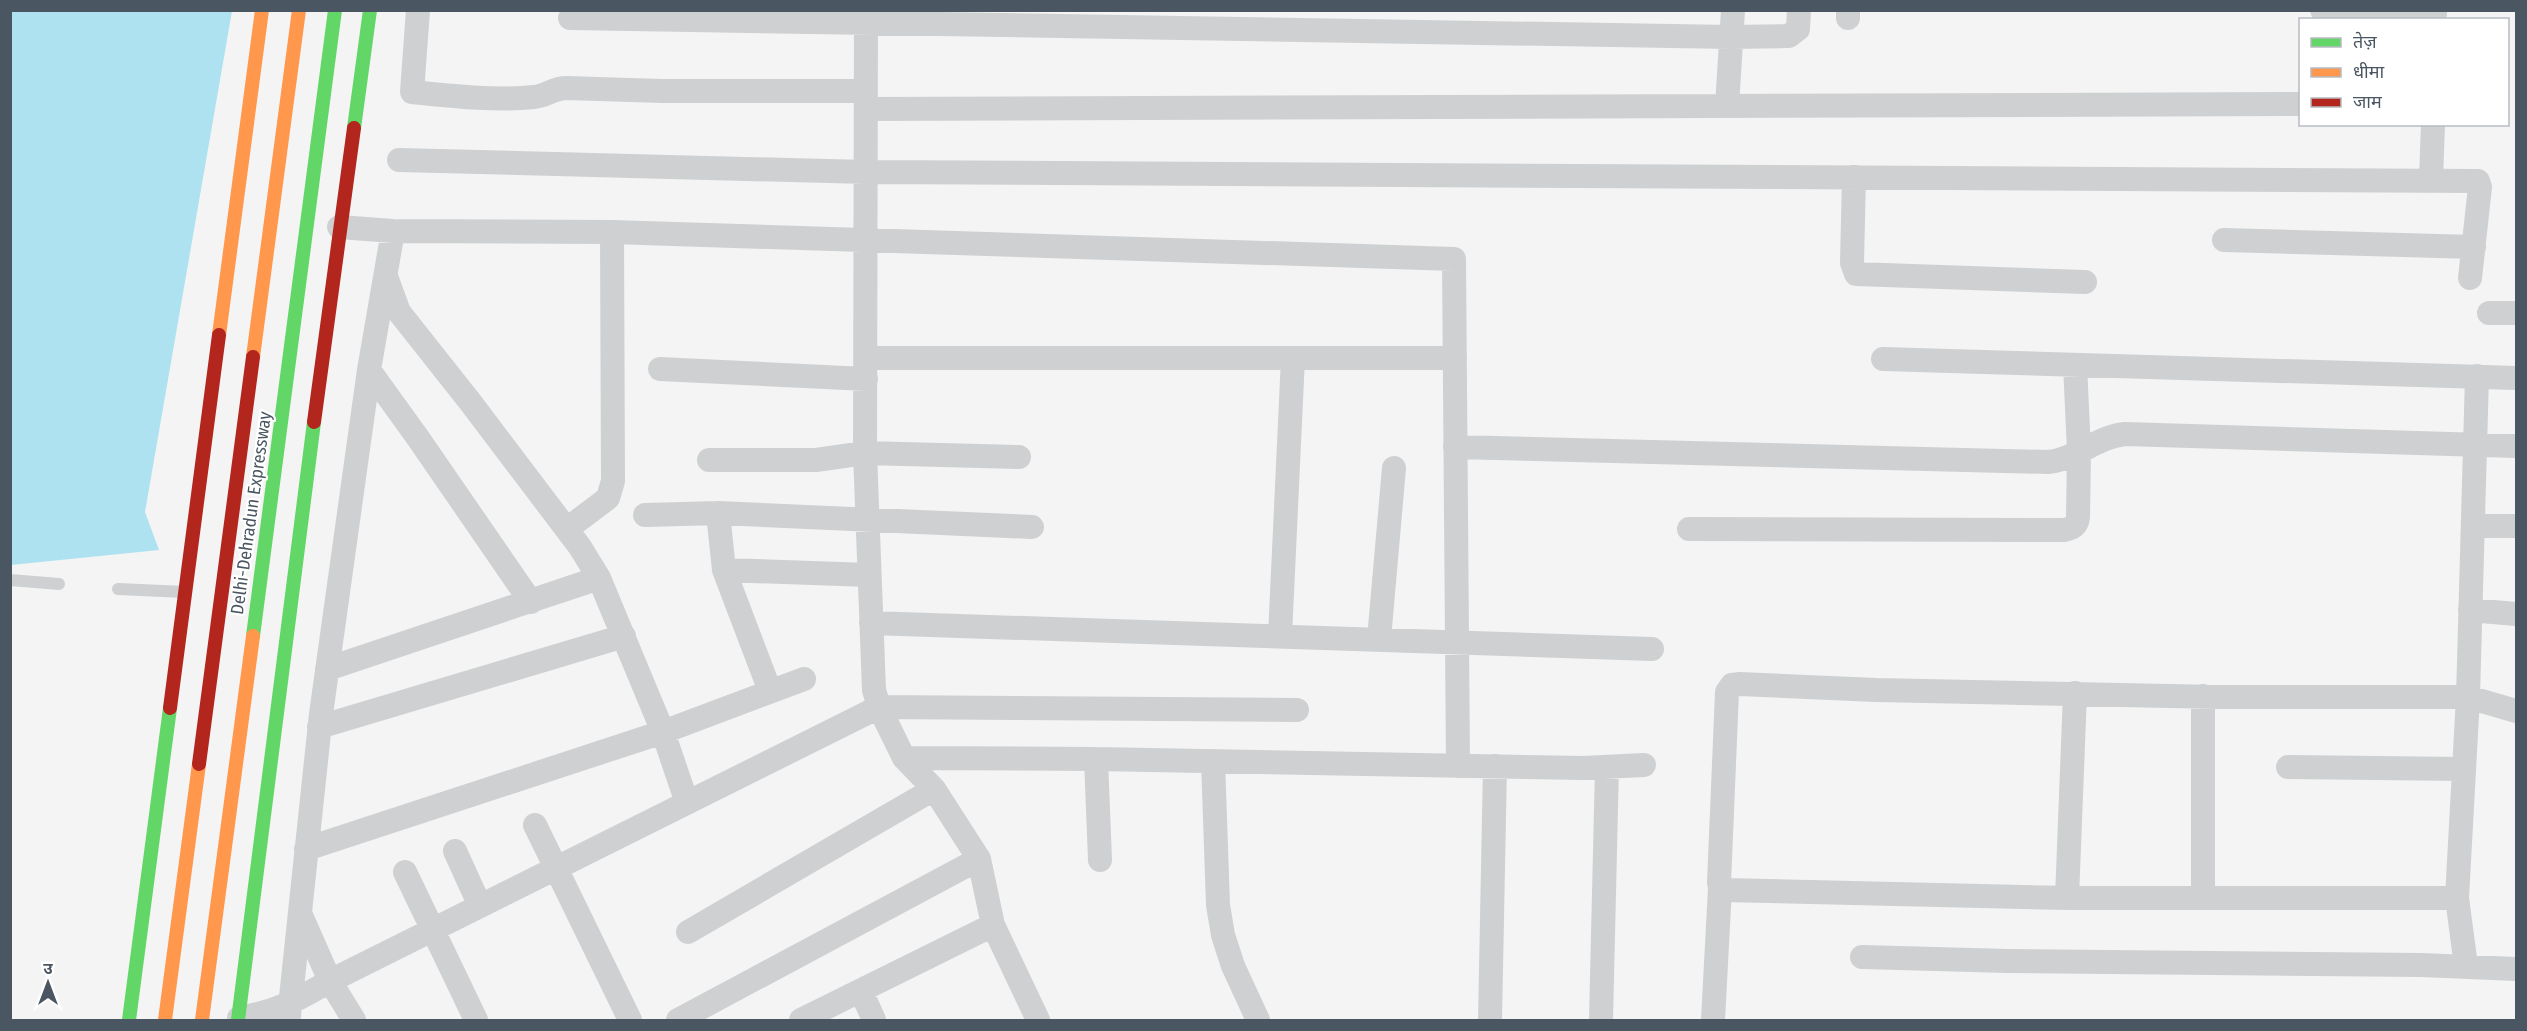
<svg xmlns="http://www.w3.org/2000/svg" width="2527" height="1031" viewBox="0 0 2527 1031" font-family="'Fira Sans Condensed','Noto Sans Devanagari',sans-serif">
	<rect width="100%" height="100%" fill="#f4f4f4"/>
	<!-- water -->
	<path fill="#aee2f0" d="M11 10 232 11 145 512 159 550 11 565Z"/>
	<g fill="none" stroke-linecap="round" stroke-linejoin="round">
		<!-- lane -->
		<path stroke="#ced0d2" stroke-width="12" d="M10 580 59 584
			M118 589 185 592"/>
		<!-- street -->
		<path stroke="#ced0d2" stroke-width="24" d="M418 10 412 92C452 96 494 101 534 97 546 96 554 88 566 88L662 91H865
			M866 10 865 453 874 690 879 707 904 758 934 789 979 859 993 925 1038 1020
			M2322 10 2435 14
			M570 18 1731 37 1789 36 1798 29 1799 10
			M1848 18V10
			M1727 106 1733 10
			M866 109 2300 104
			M399 160 866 172 2475 181H2478L2480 187 2470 278
			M1854 177 1852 263 1856 274 2085 282
			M2431 180 2433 124
			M339 227 393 231 612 232 1454 259 1458 766
			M2224 240 2474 247
			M387 279 399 312 471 403 580 547 599 578 663 732 687 803
			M2489 313H2516
			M866 358H1455
			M1883 359 2516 378
			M660 369 866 379
			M369 370 418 438 531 602
			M1455 447 2048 462C2076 459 2097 437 2125 434L2516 446
			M709 460H816L865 453 1019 457
			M718 513 724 570 770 691
			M645 515 718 513 1032 527
			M2473 526H2516
			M567 529 608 498 613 481 612 232
			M1689 529 2064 530C2073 528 2077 526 2078 517L2079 451 2075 365
			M724 570 869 575
			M2470 610 2516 614
			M871 623 1652 649
			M1280 636 1293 358
			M1379 639 1394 468
			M327 669 599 578
			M2203 696V898
			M319 727 624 636
			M904 758 1096 759 1583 768 1644 765
			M1096 759 1100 860
			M1213 761 1218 905 1223 935 1233 966 1258 1020
			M2288 767 2464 769
			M535 825 630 1020
			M306 849 663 732 804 679
			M455 851 480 906
			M405 872 476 1020
			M2067 898 2075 693
			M2457 898H2067L1724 890 1719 883 1727 692 1732 685 1740 684 1876 690 2219 697H2468L2516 711
			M300 913 330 981 354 1020
			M688 932 934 789
			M1862 957 2008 961 2421 965 2516 969
			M2466 966 2457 898 2468 697 2477 376
			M861 991 874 1020
			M289 1016 321 714 369 370 393 231
			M239 1018C279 1011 295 1001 330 981L879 707 1297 710
			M678 1020 979 859
			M801 1020 993 925
			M1490 1020 1495 766
			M1601 1020 1607 767
			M1713 1020 1720 888"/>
		<!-- fast -->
		<path stroke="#63d668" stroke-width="14" d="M354 128 370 10
			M253 636 335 10
			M129 1020 170 708
			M238 1020 314 422"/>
		<!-- slow -->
		<path stroke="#ff974d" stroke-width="14" d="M219 335 262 10
			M253 357 299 10
			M165 1020 199 764
			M202 1020 253 636"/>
		<!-- jam -->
		<path stroke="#b3261e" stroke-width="14" d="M314 422 354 128
			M170 708 219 335
			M199 764 253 357"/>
	</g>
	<g text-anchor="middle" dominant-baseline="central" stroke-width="4.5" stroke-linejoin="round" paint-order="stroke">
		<!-- street labels -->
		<g font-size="18" fill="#4a5661" stroke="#fff">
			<text transform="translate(251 513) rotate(-82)">Delhi-Dehradun Expressway</text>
		</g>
	</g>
	<!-- border -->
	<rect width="2527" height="1031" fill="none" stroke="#4a5661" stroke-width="24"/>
	<!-- legend -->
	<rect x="2299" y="18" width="210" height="108" fill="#ffffff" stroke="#b7bbc0" stroke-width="1.5"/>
	<rect x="2311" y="38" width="30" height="9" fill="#63d668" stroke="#b7bbc0" stroke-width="1.5"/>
	<text x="2353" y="48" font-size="18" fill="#4a5661">तेज़</text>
	<rect x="2311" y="68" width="30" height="9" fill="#ff974d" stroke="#b7bbc0" stroke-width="1.5"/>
	<text x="2353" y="78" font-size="18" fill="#4a5661">धीमा</text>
	<rect x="2311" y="98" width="30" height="9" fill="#b3261e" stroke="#b7bbc0" stroke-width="1.5"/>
	<text x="2353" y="108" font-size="18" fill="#4a5661">जाम</text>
	<!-- north arrow -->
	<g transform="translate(48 983)" stroke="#ffffff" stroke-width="4.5" paint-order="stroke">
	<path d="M0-4.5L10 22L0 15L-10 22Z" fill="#4a5661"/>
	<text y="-9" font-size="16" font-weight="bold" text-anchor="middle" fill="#4a5661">उ</text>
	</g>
</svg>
